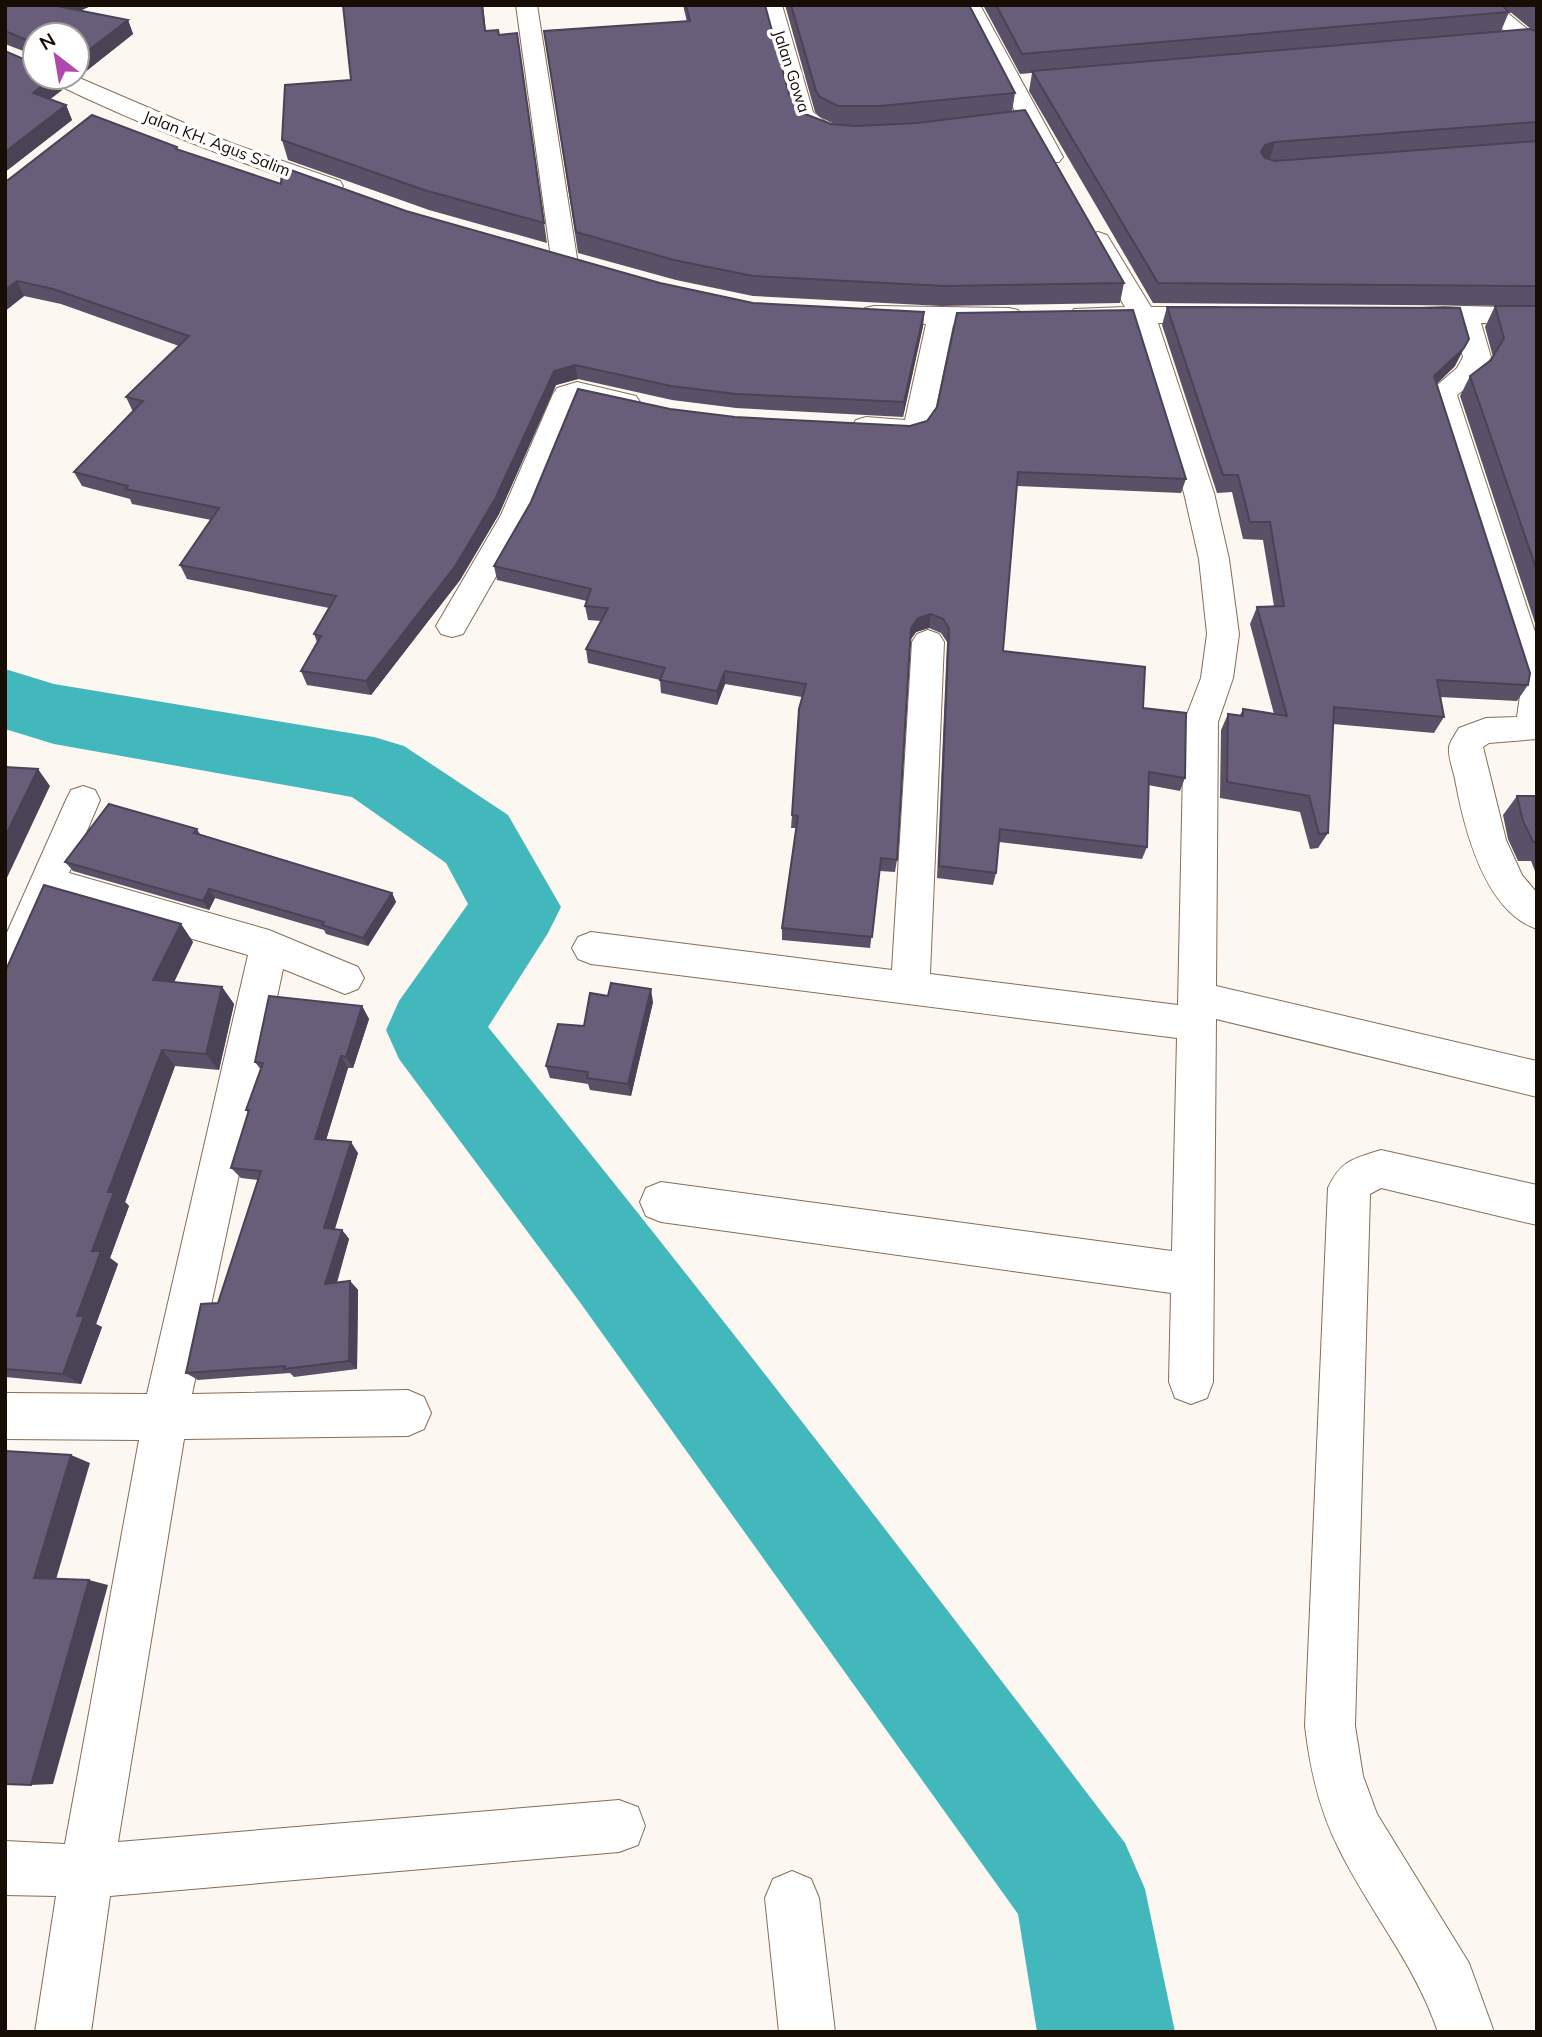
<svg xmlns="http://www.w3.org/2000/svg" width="1542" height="2037" viewBox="0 0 1542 2037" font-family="Mulish,sans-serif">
	<rect width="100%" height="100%" fill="#fdf7f2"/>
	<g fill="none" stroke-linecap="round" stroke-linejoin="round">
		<!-- river -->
		<path fill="#43b8bc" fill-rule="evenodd" d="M5 669 54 684 374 737 404 746 508 815 561 907 548 933 488 1027C706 1294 916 1568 1125 1843L1145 1889 1175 2032H1037L1018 1914 579 1301 399 1059 386 1030 399 1001 468 904 446 863 352 797 54 744 5 729Z"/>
		<!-- minor casing -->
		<g stroke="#866d56" stroke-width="2">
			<path id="minor" d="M516 5H537L577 258 573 263 564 266 555 263 551 258Z
				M761 5H782L813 112 834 128 851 131 855 136 851 141C827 147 804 133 791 114Z
				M959 5H980L1063 157 1059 162H1043L1039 157Z
				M1475 5H1498L1537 37V54L1529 53Z
				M49 77H77L231 143 340 181 343 186 340 191 331 193 322 191C231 159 139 125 52 82Z
				M1098 232 1107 235 1151 307H1216L1225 309 1229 315 1225 321 1216 323H1158L1214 493 1229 559 1239 634 1233 678 1218 722 1216 986 1537 1061V1097L1216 1019 1213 1382 1207 1398 1191 1404 1175 1398 1169 1382 1171 1293 661 1222 646 1216 640 1202 646 1188 661 1182 1172 1251 1177 1038 591 964 578 959 572 948 578 937 591 932 892 970 912 642 917 634 928 630 939 634 944 642 930 974 1178 1005 1184 722 1201 678 1207 634 1199 559 1184 493 1132 323 1074 321 1070 315 1074 309 1125 307 1085 240 1089 235Z
				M874 306 1009 308 1018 310 1022 316 1018 322 953 325 933 421 925 433C903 440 878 438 856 432L852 426 856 420 866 417 905 420 926 324 865 320 861 314 865 308Z
				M1465 306 1537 308V324L1481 323 1491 357 1478 379 1457 395 1537 638V739L1489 743 1483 747 1506 840 1522 875 1537 893V929C1484 911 1464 828 1455 779 1453 770 1448 756 1449 747 1450 741 1456 733 1459 728L1486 718 1517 717 1521 689 1428 393 1457 368 1463 357 1454 323 1400 321 1396 315 1400 309Z
				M577 382 636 396 640 402 636 408 626 411 578 400 531 515 463 634 452 637 441 634 436 626 501 515 553 394 557 388Z
				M83 786 95 790 100 800 69 873 269 930 358 967 364 978 358 989 345 994 283 969 192 1394 408 1390 424 1397 431 1413 424 1429 408 1436 184 1439 118 1842 619 1800 638 1807 645 1826 638 1845 619 1852 110 1896 91 2032H35L56 1896 5 1895V1841L65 1844 139 1440 5 1439V1393L147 1394 248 955 58 900 18 992 5 997V937L66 800 71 790Z
				M1381 1150 1537 1185V1225L1381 1188 1370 1194 1355 1726 1363 1776 1377 1814 1469 1963 1494 2032H1438C1415 1964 1370 1912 1339 1849 1319 1810 1310 1769 1305 1726L1328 1188C1341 1160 1353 1159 1381 1150Z
				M792 1871 811 1879 819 1898 835 2032H779L765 1898 773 1879Z"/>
		</g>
		<!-- minor -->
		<use href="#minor" fill="#fff" fill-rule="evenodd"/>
	</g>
	<!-- wall -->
	<path fill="#5a5169" d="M5 5H93L80 11 128 20 133 34 80 76H77V35H35V77H57L62 90 50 99 66 105 72 120 5 172 28 61 31 58V54L5 44Z
		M683 5H765L789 94 805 114 834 124 820 117 815 112 785 5H969L1015 93 1012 112 1124 283 1120 303 941 306 753 296 676 280 578 253 547 51 687 22Z
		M983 5H1502L1509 12 1501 31 1532 30 1502 5H1537V629L1460 396 1470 376 1491 360 1493 357 1485 327 1495 306H1534L1153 303 1029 91 1032 73 1020 74Z
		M486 31 499 35 517 33 547 243 429 210 288 160 282 140 351 80Z
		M178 150 281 184 406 211 660 283 753 303 924 312 923 326 903 417 736 408 672 400 578 379 556 385 499 514 460 580 371 695 307 685 301 671 317 642 314 634 329 608 187 579 180 565 211 520 132 504 130 499 82 486 74 472 133 412 126 397 179 346 61 304 24 296 5 311V181Z
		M1167 307 1455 366 1437 384 1528 685 1517 701 1440 697 1444 717 1434 733 1333 724 1328 833 1318 848 1310 849 1300 812 1220 798 1221 730 1228 714 1240 715 1243 709 1274 714 1250 624 1257 607 1274 606 1263 540 1243 539 1232 492 1217 493 1162 325Z
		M670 409 1186 479 1181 493 1017 486 1003 651 1143 708 1185 778 1180 791 1148 785 1147 847 1142 859 999 842 996 873 993 885 937 878 947 642 941 633 929 628 916 632 910 640 897 860 895 872 880 871 870 948 782 940V928L796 828H791L792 815 802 697 725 684 717 705 661 693 660 680 588 663 586 649 601 621 588 620 585 606 587 601 497 580 494 566Z
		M1517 796H1537V876L1531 861H1518L1508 839 1503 815Z
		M197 829 200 834 392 893 396 902 368 946 326 934 324 930 215 898 209 910 73 871 65 862Z
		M181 924 193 942 174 982 222 987 234 1004 219 1070 175 1066 125 1202 129 1206 110 1258 118 1264 96 1324 102 1327 81 1384 5 1377V972Z
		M653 1002 631 1096 590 1090 588 1084 550 1078 546 1066 584 1026Z
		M362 1006 369 1019 353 1068H348L326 1140 358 1153 335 1229 342 1230 349 1239 337 1283 350 1281 358 1290 357 1369 294 1377 290 1373 198 1380 186 1373 218 1303 258 1180 241 1178 231 1168 248 1113 246 1110 261 1070 255 1062Z"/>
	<!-- shaded-wall -->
	<path fill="#4a4255" d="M52 5H93L57 20Z
		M482 5H483L488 51 485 31Z
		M128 20 133 34 80 76 77 68V59Z
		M53 77H57L62 90 39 108 33 93Z
		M66 105 72 120 5 172V152Z
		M1275 142 1269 162 1261 152 1265 145Z
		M17 281 24 296 5 311V290Z
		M924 312 923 326 903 417 904 402Z
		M1469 339 1455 366 1425 394 1434 376Z
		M575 365 578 379 556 385 499 514 460 580 371 695 366 681 554 371Z
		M931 614 929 628 916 632 909 642 911 628 918 618Z
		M725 671V684L717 705V691Z
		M38 769 50 786 5 882V837Z
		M209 889 215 898 209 910 203 901Z
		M392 893 396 902 368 946 363 938Z
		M181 924 193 942 167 997 153 980Z
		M222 987 234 1004 219 1070 206 1054Z
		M651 989 653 1002 631 1096 628 1084Z
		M362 1006 369 1019 353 1068 346 1057Z
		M162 1050 175 1066 125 1202 129 1206 110 1258 118 1264 96 1324 102 1327 81 1384 63 1374 92 1251 108 1192Z
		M341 1056 348 1068 323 1150 315 1139Z
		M351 1142 358 1153 332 1237 324 1228Z
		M342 1230 349 1239 333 1293 325 1284Z
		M350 1281 358 1290 357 1369 349 1361Z
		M71 1455 90 1463 55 1583 34 1578Z
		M89 1580 108 1585 53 1784 31 1785Z"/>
	<!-- building -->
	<path fill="#695e7a" stroke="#4a4255" stroke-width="2" d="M5 5H52L128 20 77 59V35H35V77H53L33 93 66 105 5 152V51L28 61 31 58V42L5 31Z
		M343 5H482L485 31 498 30 499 35 517 33 544 223 424 190 282 140 285 85 351 80Z
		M686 5H765L789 94 805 114 831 124 856 126 917 123 1025 110 1124 283 943 286 753 276 674 260 576 232 544 31 690 21Z
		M791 5H969L1015 93 880 106H838L820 97 816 91Z
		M996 5H1502L1509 12 1022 54Z
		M1529 29 1537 31V122L1275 142 1265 145 1261 152 1265 158 1275 161 1537 141V286L1158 283 1032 71Z
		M92 115 177 147 176 149 281 184 282 167 406 211 660 283 753 303 924 312 904 402 736 394 671 386 575 365 554 371 495 499 456 565 366 681 301 671 321 636 314 634 336 596 180 565 219 508 125 489 128 486 74 472 143 401 126 397 189 336 53 289 17 281 5 290V181L8 180Z
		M1495 306H1537V571L1470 376 1491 360 1504 338Z
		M1167 307 1460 308 1469 339 1464 348 1434 376 1530 673 1528 685 1437 680 1444 717 1334 707 1328 833 1319 834 1309 796 1227 782 1228 714 1243 716V709L1287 716 1257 607 1284 606 1270 522H1250L1238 475H1223Z
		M1133 310 1186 479 1018 472 1003 651 1145 667 1143 708 1186 713 1185 778 1149 772 1147 847 1000 829 996 873 939 866 949 628 943 619 931 614 918 618 911 628 897 860 881 858 872 937 782 928 798 816 792 815 799 709 806 684 725 671 717 691 660 680 665 668 586 649 608 608 585 606 591 589 494 566 531 502 578 389 670 409 735 417 910 426 927 421 937 407 957 313Z
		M5 767 38 769 5 837Z
		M1517 796H1537V842H1533L1523 821Z
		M109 804 197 829 194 833 392 893 363 938 322 925 324 922 209 889 203 901 65 862Z
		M44 885 181 924 153 980 222 987 206 1054 162 1050 108 1192H114L92 1251H101L77 1316H84L63 1374 5 1369V972Z
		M611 983 651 989 628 1084 587 1078 588 1072 546 1066 558 1024 584 1026 590 993 608 996Z
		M269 996 362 1006 346 1057 341 1056 315 1139 351 1142 324 1228 342 1230 325 1284 350 1281 349 1361 284 1369 285 1366 186 1373 201 1304 218 1303 261 1171 231 1168 249 1110H246L263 1063 255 1062Z
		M5 1451 71 1455 34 1578 89 1580 31 1785 5 1784Z"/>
	<g text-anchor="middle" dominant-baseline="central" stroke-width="7" stroke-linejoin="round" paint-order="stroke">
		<!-- far-street labels -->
		<g font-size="16" fill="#160d05" stroke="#fff">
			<text transform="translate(792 71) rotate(72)">Jalan Gowa</text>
			<text transform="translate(217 143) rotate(21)">Jalan KH. Agus Salim</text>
		</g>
	</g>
	<!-- border -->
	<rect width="1542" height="2037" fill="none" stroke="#160d05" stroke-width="14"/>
	<!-- north arrow -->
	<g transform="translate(56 56) rotate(329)"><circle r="33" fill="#ffffff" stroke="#a29e9b" stroke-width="2"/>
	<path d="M0-5L12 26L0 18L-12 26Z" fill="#af49ad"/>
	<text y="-10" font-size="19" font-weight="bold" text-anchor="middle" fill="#160d05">N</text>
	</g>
</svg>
